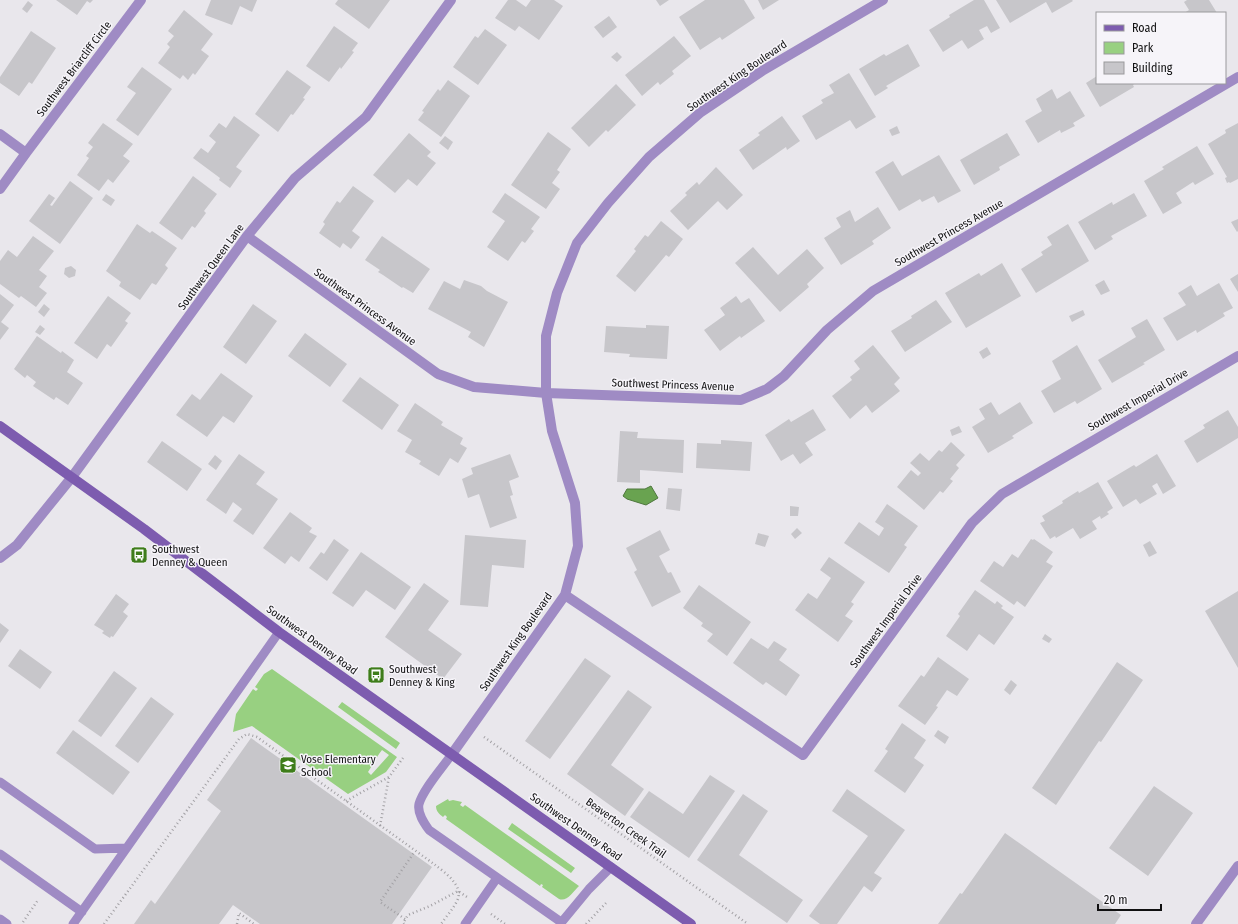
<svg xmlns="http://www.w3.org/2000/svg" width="1238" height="924" viewBox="0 0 1238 924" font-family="'Fira Sans Condensed',sans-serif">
	<rect width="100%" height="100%" fill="#e9e7ec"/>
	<!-- green -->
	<path fill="#98d081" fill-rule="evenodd" d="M272 669 397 757 386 772 348 794 252 726 233 732 236 714 253 689 256 691 258 689 255 687 264 674ZM382 750 389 755 371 775 368 772C373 765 376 757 382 750Z
		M342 702 400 743 396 749 338 707Z
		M448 799 449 801 453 800 462 802 460 805 463 807 465 805 579 886C573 892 567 902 559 899L542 887 543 885 541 884 540 886 446 819 447 817 445 815 443 817C439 814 436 811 436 806Z
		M512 823 575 868 571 873 508 829Z"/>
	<!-- water -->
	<path fill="#69a350" stroke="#4e773d" d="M651 486 658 498 646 505 627 499 623 496 627 489H645Z"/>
	<!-- building -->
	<path fill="#c7c6ca" d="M56 0H93L90 3 87 1 77 15Z
		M211 0H257L252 12 240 6 232 25 205 15Z
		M338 0H390L369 29 335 4Z
		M508 0H516L526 7 531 0H554L563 6 539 40 519 26 515 31 495 18Z
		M656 0H669L660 6Z
		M705 0H744L755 18 722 40 720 37 700 50 679 17Z
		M758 0H779L763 10Z
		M974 0H984L1000 28 991 33 987 26 979 30 984 39 968 49 962 40 943 52 929 30 950 17 949 15Z
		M996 0H1072L1073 1 1052 13 1046 2 1010 23Z
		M1187 0H1209L1217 13H1184L1189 10 1184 2Z
		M28 1 33 5 27 13 22 9Z
		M184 10 213 34 201 50 209 56 195 75 193 73 188 80 183 75 180 79 158 63 170 47 167 44 174 36 168 31Z
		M609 16 617 27 603 38 594 27Z
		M334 26 358 43 352 51 354 52 341 69 340 67 329 82 306 66Z
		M485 29 507 45 478 85 453 67 475 36 478 38Z
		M31 31 56 48 32 84 29 82 19 96 0 83V77Z
		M674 36 691 56 672 71 674 74 660 85 658 82 642 96 625 75Z
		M908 44 920 66 886 86 888 88 875 96 859 69 884 54 886 56Z
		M617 52 622 57 617 62 611 57Z
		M142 67 172 89 138 136 116 120 136 93 127 87Z
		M287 70 311 87 303 98 305 99 293 115 291 114 278 132 255 114Z
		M849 73 876 117 856 129 850 120 816 140 802 116 823 103 821 100 834 93 829 85Z
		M1097 76V83H1135L1133 85 1134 87 1100 107 1086 83Z
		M448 80 470 96 441 137 418 120 424 112 422 111 438 89 440 91Z
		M616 84 636 105 608 132 606 130 589 147 571 128Z
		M1052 89 1057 99 1070 91 1085 116 1073 123 1075 126 1061 133 1060 130 1038 143 1025 121 1042 111 1036 99Z
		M234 116 260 135 236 167 242 171 230 188 219 180 220 178 193 158 201 148 208 153 216 142 209 136 219 123 226 128Z
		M782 116 800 141 787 150 786 147 753 170 739 150 760 135 758 133Z
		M103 123 133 144 123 156 130 161 113 183 108 179 99 191 77 175 89 158 86 156 93 147 88 143Z
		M1238 123V179L1230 183 1229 182 1227 183 1225 178 1227 177 1208 144 1226 133 1225 130Z
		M897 126 900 133 892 136 889 130Z
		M548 132 571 149 557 170 560 172 552 183 560 189 546 209 511 185Z
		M409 133 431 152 427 156 436 163 417 186 408 179 395 193 373 175Z
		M1007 133 1020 155 999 167 1000 170 974 185 960 160Z
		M445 136 453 142 448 150 439 143Z
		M1197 146 1214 174 1195 185 1193 182 1176 193 1182 203 1163 214 1144 181 1164 169 1162 167Z
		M939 155 961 191 938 203 934 196 922 202 920 199 899 211 875 172 893 161 902 176Z
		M716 167 743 195 727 210 718 201 688 230 670 211 687 195 685 193 697 182 699 185Z
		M193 176 217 194 204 211 206 213 195 228 192 226 182 240 159 223Z
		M70 181 93 198 60 244 29 221 49 194 55 198 50 205 52 206Z
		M353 186 374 201 352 231 360 237 351 249 343 243 340 248 319 233 325 224 323 222 337 201 340 203Z
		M505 193 540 217 531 229 534 231 525 243 522 241 508 261 487 247 505 221 492 212Z
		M1134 193 1147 216 1111 236 1113 239 1095 250 1078 222 1112 202 1113 205Z
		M106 194 115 200 111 206 102 200Z
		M878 207 891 228 872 241 874 244 841 265 824 238 841 227 836 218 850 210 855 222Z
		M1238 219V231L1237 232 1231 222Z
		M661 221 683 239 669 257 666 255 635 292 616 276 636 251 634 249 645 235 648 237Z
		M137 224 150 233 152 231 177 248 165 265 168 268 156 285 152 283 140 300 119 286 121 282 106 271Z
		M1068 224 1089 261 1036 293 1021 269 1043 255 1041 252 1052 245 1047 237Z
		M33 236 54 251 39 270 47 276 39 287 47 293 36 307 21 296 19 298 0 284V261L8 250 17 257Z
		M382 236 430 269 413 293 403 287 402 288 383 275 378 272 380 270 365 260Z
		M753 247 778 275 807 249 824 268 807 284 809 287 780 312 735 263Z
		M1002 263 1021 296 966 328 945 293 979 273 981 276Z
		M71 266 76 270 75 276 69 278 64 274 65 268Z
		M1238 274V292L1230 279Z
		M464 280 481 286 487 291 508 302 484 347 468 337 471 332 428 309 444 281 460 289Z
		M1104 280 1110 291 1101 295 1095 285Z
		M1219 283 1233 308 1223 313 1225 316 1197 333 1196 330 1177 341 1163 318 1186 305 1178 293 1191 285 1197 296Z
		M0 294 14 305 1 322 9 328 0 340Z
		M108 296 131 313 125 321 128 323 111 347 107 344 97 359 74 343Z
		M736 296 741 303 749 298 765 321 741 338 740 336 720 351 704 330 725 315 720 308Z
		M936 300 952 322 905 352 891 331 912 318 911 316Z
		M44 304 50 309 44 317 38 312Z
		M253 304 277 321 246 364 223 347Z
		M1083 310 1085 315 1072 322 1069 316Z
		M1147 319 1165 350 1143 363 1145 364 1112 383 1098 360 1136 337 1131 328Z
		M40 325 45 329 40 335 35 332Z
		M646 325 669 326 667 359 629 357 630 354 604 352 606 326 646 328Z
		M305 333 347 364 330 387 288 356Z
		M37 336 61 353 62 351 74 360 67 372 83 383 68 405 56 397 54 400 33 386 36 382 27 375 25 378 14 369Z
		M873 345 900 378 894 384 900 391 872 413 866 405 850 419 832 396 852 380 850 377 860 369 854 361Z
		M1077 345 1102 389 1077 404 1075 401 1054 413 1041 391 1061 379 1052 361Z
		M987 347 991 354 983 359 979 352Z
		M221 373 253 396 234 423 223 416 207 437 176 415 192 394 200 400Z
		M360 377 399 405 382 430 342 401Z
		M991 402 999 415 1020 402 1033 423 1012 436 1014 438 988 453 972 427 985 419 979 409Z
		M415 403 443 422 441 425 463 438 460 444 467 448 458 463 450 458 439 476 419 464 421 461 405 452 412 440 397 431Z
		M813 409 826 430 805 443 813 455 800 464 793 454 781 461 765 435 789 419 791 422Z
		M1228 410 1238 427V438L1197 463 1184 441 1205 428 1203 425Z
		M959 426 962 432 952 436 950 430Z
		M620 431 638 432 637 438 684 440 683 473 640 470V483L617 482Z
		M721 440 752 442 750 471 696 468 697 443 721 444Z
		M162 441 202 469 187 491 147 462Z
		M951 442 965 455 956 465 959 468 950 479 953 481 943 493 940 491 924 510 897 487 911 470 918 476 921 473 910 463 920 453 929 461 939 450 942 452Z
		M239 454 265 472 256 484 278 499 253 535 233 521 242 509 233 502 226 514 206 500Z
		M510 454 519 477 509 481 513 495 510 496 517 518 490 528 479 494 468 498 462 479 473 474 471 468Z
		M1157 454 1176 486 1163 494 1157 483 1152 486 1157 494 1140 504 1136 499 1123 507 1107 481 1134 465 1136 467Z
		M215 455 222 461 216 470 208 464Z
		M1098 482 1113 508 1107 512 1109 514 1101 519 1100 516 1092 521 1097 529 1080 539 1073 528 1056 538 1055 536 1050 539 1040 523 1045 521 1042 516 1063 503 1062 501 1078 491 1079 493Z
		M668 488 682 489 680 511 666 509Z
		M887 504 918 526 904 545 907 547 889 573 844 543 859 522 879 536 884 528 875 522Z
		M790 506 799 507 798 516H790Z
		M290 512 312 528 309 532 317 536 299 562 291 556 285 564 263 548Z
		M797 528 802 533 795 539 791 534Z
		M660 530 670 550 659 556 668 573 671 572 681 592 652 607 634 572 637 570 626 548Z
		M758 533 769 536 765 547 755 544Z
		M465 535 526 540 524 568 492 565 488 607 460 605Z
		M334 539 349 550 327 581 309 568 321 552 324 554Z
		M1031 539 1033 540 1034 539 1053 552 1046 562 1053 566 1025 607 1017 601 1014 605 980 581 994 561 1003 567 1012 554 1018 558Z
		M1150 541 1157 553 1149 557 1143 545Z
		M361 552 411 587 395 610 366 590 353 607 332 593Z
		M829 557 865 582 851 602 854 604 845 616 853 621 838 642 795 610 808 593 817 599 831 578 820 570Z
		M424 583 449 601 428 630 462 654 443 679 385 637Z
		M699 585 751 622 727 656 707 641 713 634 701 626 703 623 683 608Z
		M975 590 995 604 997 601 1003 606 1001 608 1014 617 994 645 979 634 967 651 946 636 960 616 958 614Z
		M1238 591V668L1205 611Z
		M116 594 129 604 123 612 128 616 113 637 111 636 110 638 102 633 104 631 94 625Z
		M0 623 9 630 0 643Z
		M1045 634 1052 639 1049 643 1042 639Z
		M751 638 768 649 774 641 787 649 779 660 800 675 786 696 766 682 763 685 733 663Z
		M20 649 52 672 40 689 8 666Z
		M938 657 969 679 957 696 947 690 936 706 938 707 925 725 898 706 921 675 924 677Z
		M585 658 611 676 550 759 525 741Z
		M1117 662 1143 680 1101 742 1099 741 1056 805 1032 788Z
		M114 671 137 688 101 737 78 721Z
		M1011 680 1017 685 1010 695 1004 690Z
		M628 690 652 707 611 765 644 789 625 816 567 774Z
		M151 697 174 714 138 763 115 746Z
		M902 723 926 740 914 758 924 765 905 793 874 771 888 751 885 749Z
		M73 730 130 772 113 795 56 753Z
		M938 730 949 737 945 744 934 736Z
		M251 738 432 867 392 924H260L233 905 219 924H134L151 900 155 904 221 811 207 800Z
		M710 775 735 791 689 858 630 817 649 791 683 814Z
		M1154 786 1193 813 1148 876 1109 848Z
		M847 789 905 830 874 873 882 878 872 892 864 886 837 924H820L809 916 868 836 832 811Z
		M743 794 768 811 739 855 803 900 787 923 697 860Z
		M1005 833 1121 915 1115 924H938L960 893 962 894Z"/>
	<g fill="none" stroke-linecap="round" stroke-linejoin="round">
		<!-- path -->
		<path stroke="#a2a0a4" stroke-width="2.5" stroke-dasharray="1 3" stroke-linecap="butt" d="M484 737 748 924
			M346 801 389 777 403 758
			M380 826 389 777
			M491 914 505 924
			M405 919 380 902 415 851
			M23 922 38 900
			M104 924 239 739 247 734 257 737 434 864C444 872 465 886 457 901 453 909 446 917 441 924
			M237 924 239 913 254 924
			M404 924 403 923 408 915 430 906 458 891 467 897
			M586 924 607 902"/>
		<!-- lane -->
		<path stroke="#9f8bc4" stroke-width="9" d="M452 754C443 767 423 789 419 804 417 813 424 823 429 830L561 922
			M0 782 95 849 126 848
			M0 854 82 912
			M0 919 7 924
			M73 924 279 632
			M465 924 497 878
			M560 924 589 889 611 867"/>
		<!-- street -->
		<path stroke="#9f8bc4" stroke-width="10" d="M0 134 26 153 141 0
			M0 189 26 153
			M247 236 438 374 474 387 546 393 741 400 767 389 784 376 827 330 873 291 1238 77
			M0 558 17 545 72 477 247 236 295 178 366 117 451 0
			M565 595 803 755 972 523 1002 494 1238 356
			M452 754 565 595 578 546 575 503 552 431 546 393V336L557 293 577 243 608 203 649 157 701 112 762 71 883 0
			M1196 924 1238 866"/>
		<!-- secondary -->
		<path stroke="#7d5caf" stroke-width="10" d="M0 426 144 529 279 632 691 924"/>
	</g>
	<!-- icons -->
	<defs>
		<g id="bus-square" transform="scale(0.9)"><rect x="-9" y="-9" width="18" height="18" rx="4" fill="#3e7d1a" stroke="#f6f4f9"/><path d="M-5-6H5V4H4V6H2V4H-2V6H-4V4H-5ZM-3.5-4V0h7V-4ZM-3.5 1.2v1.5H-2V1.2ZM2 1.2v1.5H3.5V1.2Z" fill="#fff"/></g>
		<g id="school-square" transform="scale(0.9)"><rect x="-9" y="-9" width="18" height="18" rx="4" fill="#3e7d1a" stroke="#f6f4f9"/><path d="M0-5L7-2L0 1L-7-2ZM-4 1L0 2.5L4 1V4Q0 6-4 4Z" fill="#fff"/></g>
	</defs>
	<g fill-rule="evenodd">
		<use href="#bus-square" x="139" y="555"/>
		<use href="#bus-square" x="376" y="675"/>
		<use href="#school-square" x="288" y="765"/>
	</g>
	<g text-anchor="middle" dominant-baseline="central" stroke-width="3" stroke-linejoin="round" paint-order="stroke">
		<!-- street labels -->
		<g font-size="11" fill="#101011" stroke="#f6f4f9">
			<text transform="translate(74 69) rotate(-53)">Southwest Briarcliff Circle</text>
			<text transform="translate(737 76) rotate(-34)">Southwest King Boulevard</text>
			<text transform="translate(949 233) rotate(-30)">Southwest Princess Avenue</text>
			<text transform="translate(211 267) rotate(-54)">Southwest Queen Lane</text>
			<text transform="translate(365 307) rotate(36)">Southwest Princess Avenue</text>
			<text transform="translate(673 385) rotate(2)">Southwest Princess Avenue</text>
			<text transform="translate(1138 400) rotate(-30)">Southwest Imperial Drive</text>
			<text transform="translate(886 621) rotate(-54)">Southwest Imperial Drive</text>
			<text transform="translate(312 640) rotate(36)">Southwest Denney Road</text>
			<text transform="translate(516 642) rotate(-55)">Southwest King Boulevard</text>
			<text transform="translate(576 827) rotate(35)">Southwest Denney Road</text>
			<text transform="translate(626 828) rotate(35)">Beaverton Creek Trail</text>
		</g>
		<!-- poi labels -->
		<g font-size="11" fill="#101011" stroke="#f6f4f9" text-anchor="start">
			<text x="152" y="549">Southwest<tspan x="152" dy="13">Denney &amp; Queen</tspan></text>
			<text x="389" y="669">Southwest<tspan x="389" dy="13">Denney &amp; King</tspan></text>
			<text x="301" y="759">Vose Elementary<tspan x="301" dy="13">School</tspan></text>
		</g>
	</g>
	<!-- legend -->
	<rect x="1096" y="12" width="130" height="72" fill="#f6f4f9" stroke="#9a999c"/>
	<rect x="1104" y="25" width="20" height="6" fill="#7d5caf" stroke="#9a999c"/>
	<text x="1132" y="32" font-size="12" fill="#101011">Road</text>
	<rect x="1104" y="42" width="20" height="12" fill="#98d081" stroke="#9a999c"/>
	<text x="1132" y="52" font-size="12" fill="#101011">Park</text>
	<rect x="1104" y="62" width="20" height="12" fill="#c7c6ca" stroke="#9a999c"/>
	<text x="1132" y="72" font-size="12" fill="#101011">Building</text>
	<!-- scale -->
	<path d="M1098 904v6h63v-6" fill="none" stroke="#101011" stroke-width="2"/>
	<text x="1104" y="904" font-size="12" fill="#101011" stroke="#f6f4f9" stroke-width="3" paint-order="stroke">20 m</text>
</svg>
